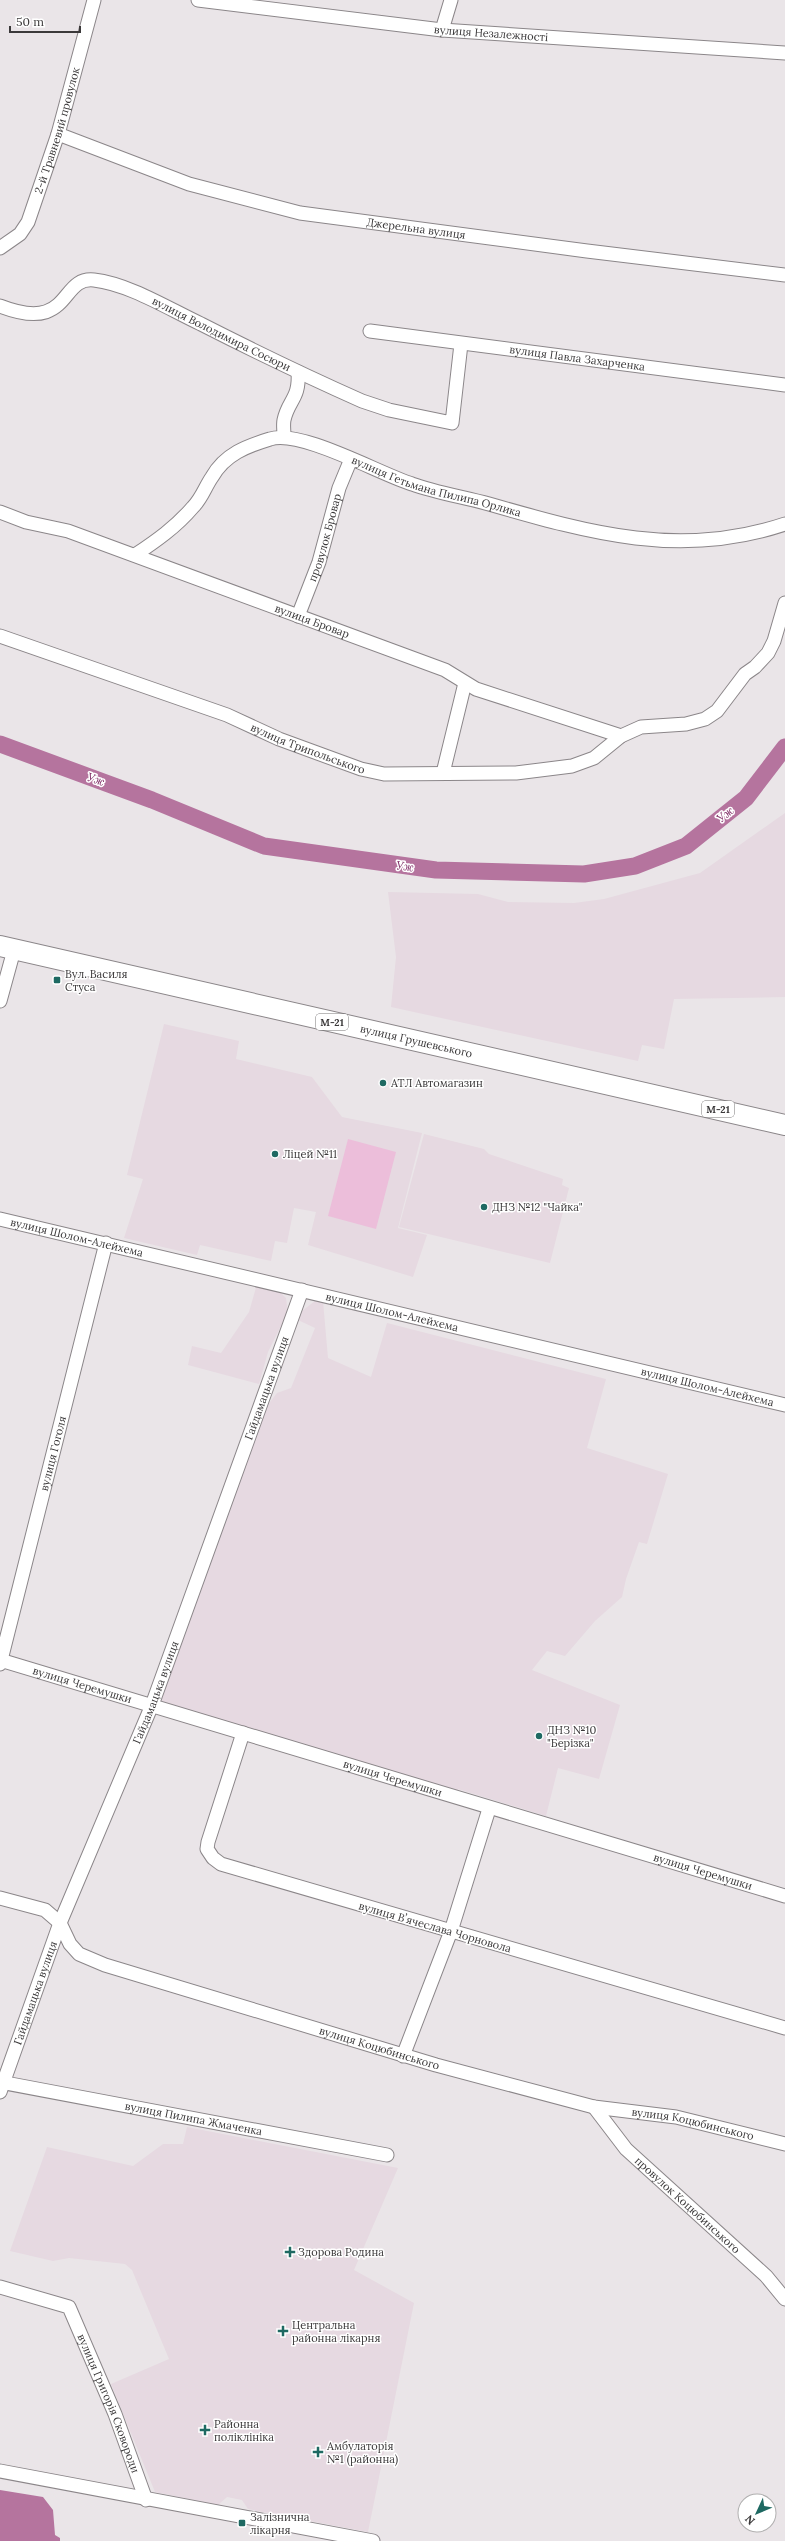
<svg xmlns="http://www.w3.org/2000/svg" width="785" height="2541" viewBox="0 0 785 2541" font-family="Lora,serif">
	<rect width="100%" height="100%" fill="#eae5e8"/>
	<!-- built -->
	<path fill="#e6d9e1" d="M785 813V997L674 999 664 1049 642 1045 638 1061 391 1007 396 957 388 892 478 894 508 902 574 903 604 899 700 873Z
		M164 1024 239 1041 236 1059 312 1077 342 1117 422 1133 398 1228 427 1235 413 1277 308 1245 316 1212 294 1208 287 1243 275 1241 271 1261 200 1245 197 1255 124 1238 143 1179 127 1175Z
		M424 1134 484 1149 489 1154 563 1179 562 1185 569 1188 550 1263 399 1227Z
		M257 1284 280 1292 286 1298 287 1306 286 1316 268 1352 259 1384 188 1365 192 1346 221 1353 249 1312Z
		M315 1301H323L328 1358 371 1377 387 1323 606 1379 587 1448 668 1474 647 1544 639 1542 626 1579 622 1597 595 1621 565 1656 547 1651 532 1670 620 1705 599 1779 558 1768 546 1816 458 1789 457 1795 164 1703 161 1700 160 1694 267 1406 277 1393 291 1388 315 1328 298 1320 302 1311Z
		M187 2127 398 2168 354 2270 414 2303 368 2532 248 2509 242 2500 227 2497 218 2505 155 2492 111 2384 169 2359 132 2270 125 2264 69 2258 53 2261 10 2251 47 2147 133 2166 163 2144H183Z"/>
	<!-- green -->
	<path fill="#ecbeda" d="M348 1139 396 1152 376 1229 328 1216Z"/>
	<!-- water -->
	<path fill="#b5749e" d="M0 2490 43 2497 53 2510 55 2535 60 2538V2541H0Z"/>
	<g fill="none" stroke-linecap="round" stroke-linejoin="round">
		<!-- river -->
		<path stroke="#b5749e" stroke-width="17" d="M0 744 152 800 264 846 436 870 584 874 635 866 686 846 746 798 785 747"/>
		<!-- minor casing -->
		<g stroke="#8b8689" stroke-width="15">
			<g id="minor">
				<path id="s1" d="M198 0 442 30 785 53"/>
				<path d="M442 30 451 0"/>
				<path id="s2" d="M58 134 189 184 300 213 587 251 785 275"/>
				<path id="s3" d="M0 248 20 234 28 222 58 134 94 0"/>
				<path id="s4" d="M0 306C72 334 59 276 94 280 129 284 169 309 201 324 254 351 308 377 362 401L389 410 452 423 461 344"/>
				<path id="s5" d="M370 331 785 385"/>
				<path d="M284 436C284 431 283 425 284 420 288 400 300 399 298 372"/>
				<path id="s6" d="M0 512 26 522 68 531 445 670 476 689 621 736"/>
				<path id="s7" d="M135 555C156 541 176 527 193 507 202 498 205 487 212 477 225 454 247 446 270 439 300 429 380 474 412 484 437 493 464 497 489 504 590 533 681 559 785 524"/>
				<path id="s8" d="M298 616 319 562 339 488 351 459"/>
				<path id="s9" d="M0 636 227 715 279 739 361 769 384 774 516 773 572 766 594 758 621 736 641 727 686 724 705 719 717 711 745 674 755 667 768 653 774 641 785 603"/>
				<path d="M443 773 465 683"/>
				<path d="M0 1001 14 950"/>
				<path id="s10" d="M0 1219 785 1405"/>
				<path id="s11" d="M0 1660 785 1896"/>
				<path id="s12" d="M0 1664 106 1243"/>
				<path d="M243 1733 208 1842 207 1849 213 1858 221 1864 785 2028"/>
				<path id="s13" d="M0 1898 45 1910 60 1923 70 1944 79 1954 105 1965 436 2065 594 2107 676 2117 785 2144"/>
				<path d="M403 2056 451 1931 489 1809"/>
				<path id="s14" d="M0 2082 387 2155"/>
				<path id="s15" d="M0 2092 60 1923 152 1705 302 1290"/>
				<path id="s16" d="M594 2107 626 2149 766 2276 785 2299"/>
				<path id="s17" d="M0 2287 69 2307 115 2414 146 2500"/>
				<path d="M0 2471 373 2541"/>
			</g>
		</g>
		<!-- highway casing -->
		<g stroke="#8b8689" stroke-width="22">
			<g id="highway">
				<path id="s18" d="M0 946 785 1125"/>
			</g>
		</g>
		<!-- minor -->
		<use href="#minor" stroke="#fff" stroke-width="13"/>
		<!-- highway -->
		<use href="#highway" stroke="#fff" stroke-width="20"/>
	</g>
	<!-- markers -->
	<g fill="#1e6962" stroke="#fff" stroke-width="1.5">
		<rect x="53" y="976" width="8" height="8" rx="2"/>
		<circle cx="383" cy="1083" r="4"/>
		<circle cx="275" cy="1154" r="4"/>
		<circle cx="484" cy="1207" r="4"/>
		<circle cx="539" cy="1736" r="4"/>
		<path d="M288 2246h4v4h4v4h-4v4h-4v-4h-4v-4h4z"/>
		<path d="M281 2325h4v4h4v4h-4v4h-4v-4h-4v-4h4z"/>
		<path d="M203 2424h4v4h4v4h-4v4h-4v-4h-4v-4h4z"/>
		<path d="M316 2446h4v4h4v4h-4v4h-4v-4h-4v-4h4z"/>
		<rect x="238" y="2519" width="8" height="8" rx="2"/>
	</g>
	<g text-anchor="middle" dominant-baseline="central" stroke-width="3" stroke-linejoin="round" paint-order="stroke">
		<!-- shield labels -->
		<g fill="#fff" stroke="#767475" stroke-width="1">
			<rect x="316" y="1014" width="32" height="16" rx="3"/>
			<rect x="702" y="1101" width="32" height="16" rx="3"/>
		</g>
		<g font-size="10" font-weight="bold" fill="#3b393a">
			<text x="332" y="1022">М-21</text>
			<text x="718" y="1109">М-21</text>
		</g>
		<!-- street labels -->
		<g font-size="11" fill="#3b393a" stroke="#fff">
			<text stroke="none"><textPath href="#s1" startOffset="295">вулиця Незалежності</textPath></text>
			<text stroke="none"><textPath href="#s3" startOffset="135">2-й Травневий провулок</textPath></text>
			<text stroke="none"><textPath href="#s2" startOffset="372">Джерельна вулиця</textPath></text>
			<text stroke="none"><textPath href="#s4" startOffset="246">вулиця Володимира Сосюри</textPath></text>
			<text stroke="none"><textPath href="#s5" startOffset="209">вулиця Павла Захарченка</textPath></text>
			<text stroke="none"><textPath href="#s7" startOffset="357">вулиця Гетьмана Пилипа Орлика</textPath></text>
			<text stroke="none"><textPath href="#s8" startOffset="83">провулок Бровар</textPath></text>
			<text stroke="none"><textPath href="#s6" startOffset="331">вулиця Бровар</textPath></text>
			<text stroke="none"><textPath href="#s9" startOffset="328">вулиця Трипольського</textPath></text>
			<text stroke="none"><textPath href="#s18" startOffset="427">вулиця Грушевського</textPath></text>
			<text stroke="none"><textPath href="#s10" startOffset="79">вулиця Шолом-Алейхема</textPath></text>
			<text stroke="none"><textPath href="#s10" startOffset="403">вулиця Шолом-Алейхема</textPath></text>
			<text stroke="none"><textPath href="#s10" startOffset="727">вулиця Шолом-Алейхема</textPath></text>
			<text stroke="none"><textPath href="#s15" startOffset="753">Гайдамацька вулиця</textPath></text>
			<text stroke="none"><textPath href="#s12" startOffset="217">вулиця Гоголя</textPath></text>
			<text stroke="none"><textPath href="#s11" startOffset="86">вулиця Черемушки</textPath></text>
			<text stroke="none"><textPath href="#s15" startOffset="429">Гайдамацька вулиця</textPath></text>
			<text stroke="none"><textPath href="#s11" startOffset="410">вулиця Черемушки</textPath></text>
			<text stroke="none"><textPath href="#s11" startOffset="734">вулиця Черемушки</textPath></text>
			<text transform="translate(435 1927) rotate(16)">вулиця Вʼячеслава Чорновола</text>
			<text stroke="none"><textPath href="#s15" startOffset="105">Гайдамацька вулиця</textPath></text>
			<text stroke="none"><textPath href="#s13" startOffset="418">вулиця Коцюбинського</textPath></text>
			<text stroke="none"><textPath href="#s14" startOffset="197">вулиця Пилипа Жмаченка</textPath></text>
			<text stroke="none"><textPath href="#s13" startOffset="741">вулиця Коцюбинського</textPath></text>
			<text stroke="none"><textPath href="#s16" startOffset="136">провулок Коцюбинського</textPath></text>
			<text stroke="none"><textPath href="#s17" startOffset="176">вулиця Григорія Сковороди</textPath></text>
		</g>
		<!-- poi labels -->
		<g font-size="11" fill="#3b393a" stroke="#fff" text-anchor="start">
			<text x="65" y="974">Вул. Василя<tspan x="65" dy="13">Стуса</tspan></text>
			<text x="391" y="1083">АТЛ Автомагазин</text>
			<text x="283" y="1154">Ліцей №11</text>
			<text x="492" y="1207">ДНЗ №12 "Чайка"</text>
			<text x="547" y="1730">ДНЗ №10<tspan x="547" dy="13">"Берізка"</tspan></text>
			<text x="298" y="2252">Здорова Родина</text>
			<text x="292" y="2325">Центральна<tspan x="292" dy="13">районна лікарня</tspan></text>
			<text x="214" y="2424">Районна<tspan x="214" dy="13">поліклініка</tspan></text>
			<text x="327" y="2446">Амбулаторія<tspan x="327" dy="13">№1 (районна)</tspan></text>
			<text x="250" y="2517">Залізнична<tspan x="250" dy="13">лікарня</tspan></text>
		</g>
		<!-- water labels -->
		<g font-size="12" font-style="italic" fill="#83336b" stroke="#fff">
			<text transform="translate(96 779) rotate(20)">Уж</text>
			<text transform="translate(725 814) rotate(-39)">Уж</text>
			<text transform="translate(405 866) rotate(8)">Уж</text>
		</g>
	</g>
	<!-- north arrow -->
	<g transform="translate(757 2513) rotate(226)"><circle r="19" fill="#ffffff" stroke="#b1b0b0"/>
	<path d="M0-3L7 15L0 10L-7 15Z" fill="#1e6962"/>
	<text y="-6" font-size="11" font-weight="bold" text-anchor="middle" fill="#3b393a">N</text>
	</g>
	<!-- scale -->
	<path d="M10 26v6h70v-6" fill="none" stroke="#3b393a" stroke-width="2"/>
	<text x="16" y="26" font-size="12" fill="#3b393a" stroke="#ffffff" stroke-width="3" paint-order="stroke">50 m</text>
</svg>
